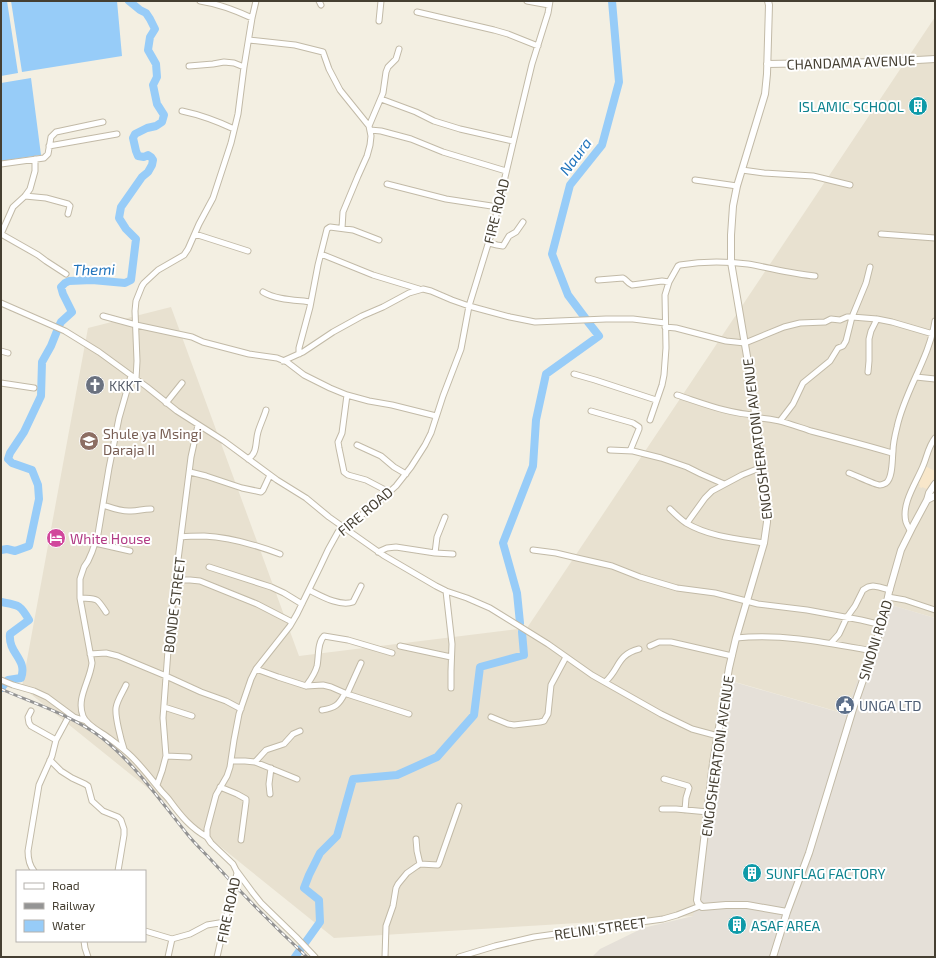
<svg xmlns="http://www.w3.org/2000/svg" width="936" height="958" viewBox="0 0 936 958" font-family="'Exo 2',sans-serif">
	<rect width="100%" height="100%" fill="#f3efe2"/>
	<!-- residential -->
	<path fill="#e8e1d0" d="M935 17V618L891 605 846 714 735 682 694 916 334 938 22 687 88 328 171 307 299 656 527 628Z"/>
	<!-- commercial -->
	<path fill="#f8e7ca" d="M925 466 935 471V477L927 489 922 487V488L919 487 920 485 917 482Z"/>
	<!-- industrial -->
	<path fill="#e5e0d8" d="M891 605 935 618V957H592L600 949 643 928 693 916 734 682 845 714 885 607Z"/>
	<!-- water -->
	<path fill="#97ccf8" d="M1 1H7L18 73 1 76Z
		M11 1H117L122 56 22 72Z
		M31 78 41 155 1 161V83Z"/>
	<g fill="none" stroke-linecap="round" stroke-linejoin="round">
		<!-- river -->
		<path stroke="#97ccf8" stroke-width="8" d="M586 319 568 295 552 254 570 185 602 145 619 82 612 1
			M1 550 7 549 15 551 29 546 39 499 38 485 32 470 12 463 8 459 10 453 24 432 41 396 42 362 51 346 59 326 61 322 72 312 63 294 61 287 65 283 69 281 92 280 125 283 131 280 136 239 126 229 119 218 121 207 142 177 148 172 152 165 153 160 151 157 148 155 144 157 138 156 136 151 133 138 135 134 147 128 156 126 162 122 164 115 157 104 153 85 157 77 156 64 148 50 150 37 155 29 150 19 146 13 140 10 129 1
			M1 602C18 605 20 604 29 620L10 634C8 654 28 659 21 678L8 680 1 688
			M520 623 517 593 503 543 533 466 536 420 546 374 599 336 588 322
			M295 957 320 922 319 900 304 888 309 875 320 853 337 836 353 779 397 775 437 757 474 715 480 667 524 655 522 632"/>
		<!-- minor casing -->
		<g stroke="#c2baa7" stroke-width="7">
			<path id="minor" d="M200 1C219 4 235 10 252 18
				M319 1 321 5
				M527 1 549 5
				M417 12 494 30 508 34 538 46
				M379 21 381 1
				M249 40 295 45 323 52 329 69 340 90 369 126 371 136 370 145 367 156 358 176 343 212 342 228
				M189 66 213 64 224 62 234 63 244 67
				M381 99 416 112 434 121 460 129 513 141
				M182 111C201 115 217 121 234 129
				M369 126 383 93 386 72 388 67 396 59 399 49
				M370 130 381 131 411 139 443 152 506 171
				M49 146 117 134
				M1 164 44 158 48 154 51 137 56 132 103 122
				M742 170 764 173 813 176 850 185
				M695 180 737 186
				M387 184 446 199 498 207
				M25 196 46 198 68 204 70 206 68 214
				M1 234 13 207 25 196 30 189 35 171V159
				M1 234 38 255 46 261 66 274
				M195 234 248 251
				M881 234 935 238
				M489 243 497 245 503 246 509 236 516 232 523 222
				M321 254 373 275 419 289
				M598 280 623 278C626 279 627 283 632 285L662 281 669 282
				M263 292C276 300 296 300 311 302
				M1 303 65 331 99 352 147 387 177 411 224 441 277 480 306 498 329 517 383 555 436 586 446 591 467 598 490 608 548 644 592 675 661 714 692 729 718 736
				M103 316 136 325 192 337 203 342 249 354 277 358 287 362 304 375 330 388 347 395 369 401 392 405 436 416
				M665 327 676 328 726 341 745 343 784 327 800 323 825 322 831 319 840 320 847 317H852L877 319 892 322 933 334
				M1 351 8 353
				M299 354V348L310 307 318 265 327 229 330 227 353 230 379 240
				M283 361 303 352 333 332 362 316 383 307 409 293 423 289 431 291 452 300 469 306 510 317 535 322 606 319H633L665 323
				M868 372 869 361V339L871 331 877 319
				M574 374 595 380 656 400
				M131 376 119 418 109 468 98 534 92 552 88 561 84 567 80 579V598L92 663C90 681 76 698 83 716 86 725 101 732 109 738 117 744 125 750 132 757 143 768 152 780 162 792 165 795 168 798 170 801 181 816 191 828 207 837
				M916 377 935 379
				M136 379 137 361 135 311 136 301 142 286 144 283 158 270 184 255 188 249 199 224 213 198 231 143 238 114 244 67 252 18 256 1
				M1 383 34 388
				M347 395 342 433 338 442 339 448 344 472 348 475 366 480 389 492
				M677 395C702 403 729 414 756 415
				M166 403 182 383
				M591 411 633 423 639 427V429L630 451
				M756 418C776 418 792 425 811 431 838 438 865 445 892 453
				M650 420 662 385 664 375 666 348 665 295 669 282 678 266 680 265C703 261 725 261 748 264 771 268 792 274 815 276
				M780 421 793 404 803 383 830 361 838 348 843 346 846 341 852 317 866 283 870 267
				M357 445 381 456 394 467 406 474
				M610 450 633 451 661 458 687 467 701 474 724 484
				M248 459C258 453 255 442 258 432 260 425 264 417 266 410
				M190 472 206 476 242 488 261 492 263 490 270 475
				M849 473C855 475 875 485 880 485 882 485 884 484 886 483 893 478 892 459 893 451 893 443 895 435 897 427 905 390 929 359 935 321
				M103 505C112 508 122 512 131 511 139 511 142 509 151 509
				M670 509C675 514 680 519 686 523 710 537 738 539 764 543
				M687 523 705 498 712 491 742 475 762 467
				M910 530C909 528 907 525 906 522 901 504 916 483 923 466 927 457 928 447 935 438
				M181 537C189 536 196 536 204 536 229 537 256 545 280 554
				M95 543 130 551
				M533 550 556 553 577 558 612 566 640 577 677 588 715 593 758 604 807 610 861 620 882 625
				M378 552 387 548 396 547 435 553 453 554
				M435 553 437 537 445 517
				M209 567 271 587 284 593 302 604
				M175 580H190L200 581 257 604 292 622
				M309 590C321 596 340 607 353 602L361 586
				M446 591 452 644 451 671V688
				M888 597 905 600 935 610
				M80 598C98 599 96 597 106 612
				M736 638C782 633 829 643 873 651
				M831 643 839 634 847 617 855 606 863 590 868 587 873 586 879 587 890 590
				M400 646 451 657
				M650 646 659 642H671L732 656
				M90 654 106 653 118 656 166 676 201 692 226 701 241 709
				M256 669 278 677 306 686 323 685 331 687 347 694 409 714
				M1 680 13 685 34 691 47 697 74 717 86 721
				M605 682C620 669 616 655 639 649
				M306 686C311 679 315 674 317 666 319 657 317 643 324 636L348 640 392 653
				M347 694 361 663
				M164 707 192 716
				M322 710C335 708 339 705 345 693
				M31 711 28 717 29 723 31 726 56 740
				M491 717 508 724 514 725 540 722 544 721 548 714 551 685 566 657
				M124 749C121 740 115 717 116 708 117 700 123 692 126 685
				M166 756 189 757
				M50 760 61 771 72 778 85 784 88 786 92 801 103 811 118 817 121 820 124 829V835L118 871
				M231 761H245L255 762 297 779
				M255 762 266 750 284 744 293 734 300 731
				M664 779 688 786 689 788 686 798 685 810
				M157 785 162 771 166 756 163 718 170 623 191 457 198 425
				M220 787 237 794 246 799V802L241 840
				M270 794 269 784 271 768
				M662 809H676L708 812
				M416 839 417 851 420 864
				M236 870 253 893 261 903 296 937 315 957
				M34 871C29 865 28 859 28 851L39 785 52 756 56 740 70 714
				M145 931 172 939 190 934 207 925 225 922
				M84 941 85 948 88 957
				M168 957 172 939
				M217 957 225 922 234 886 237 873 236 870 233 864 211 843 207 837V829L216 795 227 776 230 767 234 740 239 714 251 679 256 669 290 626 297 614 320 567 328 550 338 532 343 527 353 521 374 506 396 486 411 467 425 445 431 433 443 396 461 349 469 306 493 228 519 118 532 64 548 13 550 1
				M385 957 386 926 393 906 396 888 398 884 407 873 417 866 420 864 438 865 439 863 459 806
				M459 957 495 946 534 937 663 919 677 915 700 906"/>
		</g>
		<!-- tertiary casing -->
		<g stroke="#c2baa7" stroke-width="8">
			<path id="tertiary" d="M768 1 769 5 767 74 765 94 737 186 733 206 731 235V262L750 374 766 498 767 522 764 543 736 638 729 668 713 763 697 900 698 903 702 907 726 905H747L787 912
				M767 64 882 62 935 59
				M927 500 935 496
				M773 957 787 912 809 853 853 709 882 625 889 592 901 550 913 526 927 500 929 493 935 484"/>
		</g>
		<!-- minor -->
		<use href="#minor" stroke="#fff" stroke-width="5"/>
		<!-- tertiary -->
		<use href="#tertiary" stroke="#fff" stroke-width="6"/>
		<!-- rail casing -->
		<g stroke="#949494" stroke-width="3">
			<path id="rail" d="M1 689C35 704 71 715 102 738 136 765 161 802 188 835 196 845 205 853 213 862 243 895 274 926 307 957"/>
		</g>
		<!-- rail -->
		<use href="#rail" stroke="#fff" stroke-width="1.5" stroke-dasharray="4.5" stroke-linecap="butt"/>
	</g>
	<!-- icons -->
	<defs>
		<g id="building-disc" transform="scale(1)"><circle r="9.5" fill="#0f9aa8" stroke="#fff"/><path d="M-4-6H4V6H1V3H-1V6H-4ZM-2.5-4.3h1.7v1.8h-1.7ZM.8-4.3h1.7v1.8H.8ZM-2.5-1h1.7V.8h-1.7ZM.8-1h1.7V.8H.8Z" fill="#fff"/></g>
		<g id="church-disc" transform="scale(1)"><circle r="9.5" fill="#6b7280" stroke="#fff"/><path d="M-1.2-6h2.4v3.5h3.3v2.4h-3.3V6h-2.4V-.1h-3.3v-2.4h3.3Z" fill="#fff"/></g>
		<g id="school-disc" transform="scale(1)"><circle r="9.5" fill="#8d6e63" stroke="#fff"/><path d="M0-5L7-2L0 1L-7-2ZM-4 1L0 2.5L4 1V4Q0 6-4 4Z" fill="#fff"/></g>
		<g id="hotel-disc" transform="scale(1)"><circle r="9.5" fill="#d1479c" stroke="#fff"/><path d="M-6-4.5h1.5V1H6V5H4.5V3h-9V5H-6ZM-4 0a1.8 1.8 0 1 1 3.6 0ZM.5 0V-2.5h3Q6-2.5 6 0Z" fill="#fff"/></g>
		<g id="civic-disc" transform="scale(1)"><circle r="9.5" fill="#5c6f8a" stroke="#fff"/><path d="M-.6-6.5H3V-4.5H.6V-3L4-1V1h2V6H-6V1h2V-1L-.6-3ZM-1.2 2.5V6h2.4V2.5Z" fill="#fff"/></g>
	</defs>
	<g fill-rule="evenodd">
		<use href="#building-disc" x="918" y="106"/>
		<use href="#church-disc" x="95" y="385"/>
		<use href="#school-disc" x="89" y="441"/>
		<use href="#hotel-disc" x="56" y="538"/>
		<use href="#civic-disc" x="845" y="705"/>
		<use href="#building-disc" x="752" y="873"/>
		<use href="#building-disc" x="737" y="925"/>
	</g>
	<g text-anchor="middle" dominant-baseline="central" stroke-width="4" stroke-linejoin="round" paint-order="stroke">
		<!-- street labels -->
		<g font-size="14" fill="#453f32" stroke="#fff">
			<text transform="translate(851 62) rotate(-2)">CHANDAMA AVENUE</text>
			<text transform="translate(496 211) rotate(-76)">FIRE ROAD</text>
			<text transform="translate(757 439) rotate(-97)">ENGOSHERATONI AVENUE</text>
			<text transform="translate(365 511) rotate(-40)">FIRE ROAD</text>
			<text transform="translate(174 605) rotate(-83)">BONDE STREET</text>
			<text transform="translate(875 640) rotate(-73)">SINONI ROAD</text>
			<text transform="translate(717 756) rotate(-82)">ENGOSHERATONI AVENUE</text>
			<text transform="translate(228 910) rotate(-78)">FIRE ROAD</text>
			<text transform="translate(600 928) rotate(-8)">RELINI STREET</text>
		</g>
		<!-- culture labels -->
		<g font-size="14" fill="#0d838f" stroke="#fff" text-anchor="start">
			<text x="904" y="106" text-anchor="end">ISLAMIC SCHOOL</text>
			<text x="766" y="873">SUNFLAG FACTORY</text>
			<text x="751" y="925">ASAF AREA</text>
		</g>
		<!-- worship labels -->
		<g font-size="14" fill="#5b616d" stroke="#fff" text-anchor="start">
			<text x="109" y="385">KKKT</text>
		</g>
		<!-- education labels -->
		<g font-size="14" fill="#785e54" stroke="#fff" text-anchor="start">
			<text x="103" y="433">Shule ya Msingi<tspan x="103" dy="16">Daraja II</tspan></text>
		</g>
		<!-- hotel labels -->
		<g font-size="14" fill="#b23c85" stroke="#fff" text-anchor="start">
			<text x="70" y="538">White House</text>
		</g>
		<!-- service labels -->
		<g font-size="14" fill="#4e5e75" stroke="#fff" text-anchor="start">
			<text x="859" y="705">UNGA LTD</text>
		</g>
		<!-- water labels -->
		<g font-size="15" font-style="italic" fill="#2174bc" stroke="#fff">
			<text transform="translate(575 156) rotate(-53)">Naura</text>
			<text transform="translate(94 269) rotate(-1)">Themi</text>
		</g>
	</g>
	<!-- border -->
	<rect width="936" height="958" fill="none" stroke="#453f32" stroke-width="4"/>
	<!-- legend -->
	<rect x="16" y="870" width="130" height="72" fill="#ffffff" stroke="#b5b2ad"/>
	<rect x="24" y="883" width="20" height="6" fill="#ffffff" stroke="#b5b2ad"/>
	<text x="52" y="890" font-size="12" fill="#453f32">Road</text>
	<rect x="24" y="903" width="20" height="6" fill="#949494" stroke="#b5b2ad"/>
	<text x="52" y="910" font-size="12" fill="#453f32">Railway</text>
	<rect x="24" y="920" width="20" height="12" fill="#97ccf8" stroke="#b5b2ad"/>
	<text x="52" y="930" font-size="12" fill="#453f32">Water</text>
</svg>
